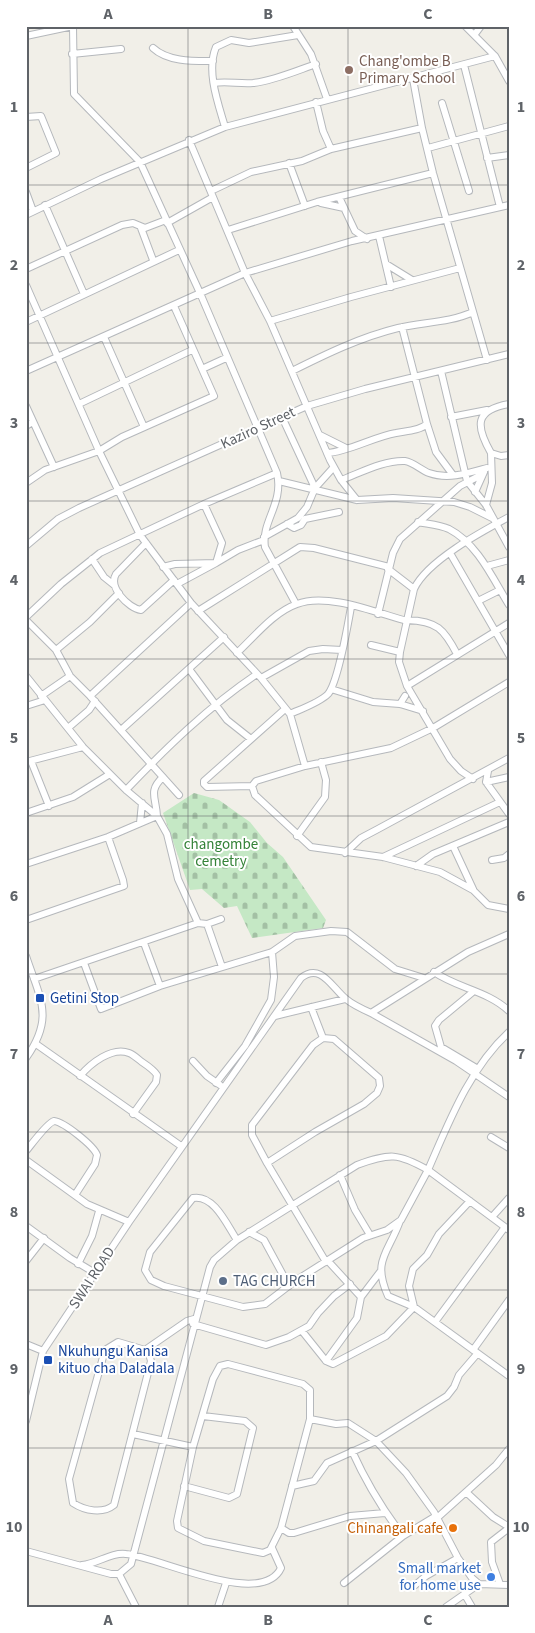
<svg xmlns="http://www.w3.org/2000/svg" width="535" height="1633" viewBox="0 0 535 1633" font-family="'Source Sans 3',sans-serif">
	<defs>
		<pattern id="cemetery-stones" width="16" height="16" patternUnits="userSpaceOnUse" patternTransform="scale(1.25)"><rect width="16" height="16" fill="#c5e8c5"/><path d="M2 7V4a2 2 0 0 1 4 0v3zM10 15v-3a2 2 0 0 1 4 0v3z" fill="#a3c0a4"/></pattern>
	</defs>
	<rect width="100%" height="100%" fill="#f1efe8"/>
	<!-- cemetery -->
	<path fill="url(#cemetery-stones)" d="M194 793 219 800 250 822 267 843 283 857 326 920 323 928 252 938 237 906 224 908 202 889 190 890 163 813Z"/>
	<g fill="none" stroke-linecap="round" stroke-linejoin="round">
		<!-- minor casing -->
		<g stroke="#b5b8bc" stroke-width="8">
			<path id="minor" d="M293 26 311 54 327 99
				M465 26 495 56 509 81
				M475 34 481 26
				M26 36 73 26 74 94 140 162 200 293 277 473C284 504 261 521 265 547L296 604
				M153 48C168 62 194 61 213 61
				M72 54 121 49
				M464 65 500 207
				M413 79 422 128 433 173 487 360
				M214 83C227 81 239 84 253 83 273 81 296 71 316 64
				M316 102 323 131 331 149
				M442 103 469 191
				M26 117 41 116 56 153 26 168
				M225 127C218 103 206 71 216 47L231 40 249 43 298 35
				M189 140 245 273 270 321 330 460 341 480 357 500
				M428 148 509 126
				M487 158 509 155
				M289 163 305 206
				M211 191 251 172 302 161 331 149 422 128
				M26 192 33 211
				M339 197 355 231 367 239
				M321 203 344 208
				M45 205 84 294
				M26 215 101 179 225 127 495 56
				M167 223 213 197
				M141 228 153 260
				M228 230 317 202 433 173
				M379 236 391 287
				M386 264 412 280
				M26 269 122 225 133 223 145 228 166 220
				M26 285 99 451 140 535 191 603 261 678 290 714 305 766
				M270 321 351 297 460 268
				M26 322 179 250
				M104 337 144 427
				M202 369 226 358
				M26 371 245 273 352 241 509 205
				M292 371C326 354 361 337 398 328 423 322 449 323 473 312
				M441 371 467 481 486 505 509 547
				M79 404 192 350
				M509 404C475 410 475 425 491 453L501 456 509 455
				M26 406 54 467
				M282 417 315 488
				M451 417 487 410
				M427 424 436 452 453 475
				M26 426 33 422
				M320 435 346 448
				M327 453C348 452 373 437 396 433 406 431 419 431 427 424L402 327
				M341 480C360 473 384 460 405 461 413 462 421 470 429 473 448 480 469 473 487 468
				M279 481 357 500 393 498 454 502 470 507 492 518
				M26 483 45 470 99 451 122 437 214 396 174 306
				M475 492 484 472
				M486 505 492 483 491 453
				M418 522C428 524 440 525 449 529 478 544 493 579 509 605
				M287 524 294 528 301 525 305 519 339 512
				M264 537 298 518 307 507 315 488 333 468
				M146 543 116 574C108 587 128 608 141 610L174 580
				M26 546 58 519 79 508 307 406 365 389 509 354
				M450 553 509 655
				M92 559 104 577 114 585
				M487 566 509 560
				M163 567 175 564 216 563 238 550 264 540
				M388 569 414 589
				M177 584 216 563 222 543 204 504
				M478 601 500 590
				M198 611 300 547 314 548 389 567
				M378 614 393 553 400 539 460 486 483 474
				M26 617 61 584 100 553 204 504 277 473
				M26 620 56 650 70 676 90 696 179 795
				M407 620C437 621 444 629 457 654
				M371 645 400 652
				M56 650 90 622 119 593
				M237 653C255 636 274 612 297 604 327 592 377 613 407 621
				M189 669 227 720 251 739
				M26 676 83 747 126 790 157 816 167 834 178 879 198 923
				M261 678 309 651 323 649 342 650
				M509 682 433 728 391 748 305 766 256 781 252 786 255 795 311 847 383 857 440 872 473 890 488 905 509 909
				M407 686 509 623
				M331 689 373 702 400 704 423 711
				M41 696 70 676
				M90 696 191 603
				M400 704 405 696
				M26 706 45 700
				M290 714C301 709 319 703 328 694 338 682 348 624 351 607
				M68 728 89 710 95 701
				M121 730 224 637
				M31 761 49 806
				M26 762 83 747
				M488 771 486 782 509 814
				M473 779 461 771 450 759 407 686 399 662 400 652 414 589C427 561 481 532 509 517
				M486 782 509 777
				M252 786 207 787 204 784V781L285 709
				M126 790C166 748 208 707 257 674
				M26 813 73 797 110 774
				M140 823 142 803
				M297 836 325 797 326 780 321 762
				M453 846 473 889
				M345 853 361 838 378 829 509 758
				M383 857 500 802
				M492 860 504 858 509 854
				M26 864 108 837 157 816C156 797 148 791 163 777
				M416 866 433 854 509 822
				M26 920 124 886 123 880 108 837
				M207 924 222 967
				M144 943 160 986
				M26 956C40 999 55 1017 26 1058
				M84 963 101 1009 160 986 272 952 295 936 331 931 347 932 395 969 424 978
				M434 972C457 988 488 991 509 1011
				M34 979 198 923 207 924 221 919
				M474 991 439 1020 435 1026 441 1047 478 1069
				M311 1007 323 1038
				M371 1013 456 1061 509 1097
				M275 1016 345 999
				M36 1044 181 1146
				M193 1061 207 1076 220 1085
				M80 1076C90 1064 112 1046 129 1053 134 1055 138 1059 142 1062 148 1066 154 1070 157 1075L156 1082 133 1114
				M216 1083 245 1046 271 1000 274 977 272 952
				M491 1137 509 1148
				M26 1151C32 1144 47 1123 54 1121 64 1122 94 1146 97 1155L95 1164 75 1195
				M26 1160 87 1204 129 1222
				M267 1163 315 1132 364 1104 377 1093 380 1086 379 1078 334 1039 323 1038 313 1045 252 1125V1135L267 1163 326 1262
				M340 1175 355 1210 370 1235
				M492 1217 509 1198
				M400 1221C388 1254 372 1260 388 1296L414 1307 509 1376
				M26 1226 70 1258 95 1273
				M249 1232 264 1240 289 1286
				M237 1240C227 1225 214 1194 193 1198L150 1252 145 1270 151 1280 164 1286 243 1307 265 1304 295 1281 363 1238 387 1230 401 1220 428 1170 509 1230
				M26 1261 44 1238
				M328 1261 361 1297
				M78 1264 92 1236 99 1211
				M435 1322 505 1227
				M193 1324 266 1345 289 1337 309 1326 318 1313 334 1296 350 1284
				M302 1331 326 1361 333 1364 386 1336 414 1307 409 1286 413 1269 427 1255 439 1234 470 1201
				M26 1344 43 1351
				M145 1350 149 1354 151 1361 114 1505C103 1514 85 1511 73 1503L69 1479 105 1350 118 1342 145 1350 187 1321 194 1319
				M473 1350 509 1300
				M326 1361 357 1318 361 1297 380 1272
				M310 1419 336 1424 348 1423 376 1441 406 1473 434 1512 458 1558 472 1578 479 1584 509 1585
				M26 1421 43 1351 129 1222 301 978C321 962 332 988 346 999 353 1005 362 1009 371 1013L468 952 509 934
				M133 1434 193 1447 213 1379 220 1366 228 1364 303 1384 310 1390V1419L281 1528 270 1550 263 1553 204 1541 178 1528 177 1521 193 1447
				M352 1451C366 1482 382 1509 403 1536
				M184 1486 229 1498 237 1494 253 1428 245 1421 203 1416
				M292 1486 314 1481 327 1463 376 1441 447 1396 454 1387 459 1375 477 1354
				M466 1492 493 1517 509 1527
				M437 1518 496 1465 509 1449
				M281 1528 289 1533H294L350 1516 385 1513
				M26 1551 111 1574H119L131 1564 210 1267 214 1260 237 1240 357 1165C390 1153 398 1153 428 1170 449 1122 469 1069 509 1032
				M82 1565C97 1564 111 1552 126 1554 159 1557 262 1609 281 1568L272 1548
				M119 1574 136 1607
				M344 1583 403 1536 436 1516
				M500 1584 492 1562 491 1542 509 1528
				M414 1586 426 1576 458 1558
				M465 1595 472 1607
				M218 1607 226 1583
				M446 1607 479 1584"/>
		</g>
		<!-- minor -->
		<use href="#minor" stroke="#fff" stroke-width="6"/>
	</g>
	<!-- grid -->
	<path fill="none" stroke="#5f6368" stroke-width="1" stroke-opacity="0.55" d="M188 26V1607M348 26V1607M26 185H509M26 343H509M26 501H509M26 659H509M26 816H509M26 974H509M26 1132H509M26 1290H509M26 1448H509"/>
	<!-- markers -->
	<circle fill="#8d6e63" stroke="#fff" stroke-width="2" cx="349" cy="70" r="5"/>
	<g fill="#1a4fb4" stroke="#fff" stroke-width="2">
		<rect x="35" y="993" width="10" height="10" rx="2.5"/>
		<rect x="43" y="1355" width="10" height="10" rx="2.5"/>
	</g>
	<circle fill="#5c6f8a" stroke="#fff" stroke-width="2" cx="223" cy="1281" r="5"/>
	<circle fill="#e8710a" stroke="#fff" stroke-width="2" cx="453" cy="1528" r="5"/>
	<circle fill="#3f7fe0" stroke="#fff" stroke-width="2" cx="491" cy="1577" r="5"/>
	<g text-anchor="middle" dominant-baseline="central" stroke-width="4" stroke-linejoin="round" paint-order="stroke">
		<!-- education labels -->
		<g font-size="15" fill="#785e54" stroke="#fff" text-anchor="start">
			<text x="359" y="61">Chang'ombe B<tspan x="359" dy="17">Primary School</tspan></text>
		</g>
		<!-- street labels -->
		<g font-size="15" fill="#5f6368" stroke="#fff">
			<text transform="translate(258 428) rotate(-25)">Kaziro Street</text>
			<text transform="translate(92 1278) rotate(-57)">SWAI ROAD</text>
		</g>
		<!-- park labels -->
		<g font-size="15" fill="#348238" stroke="#fff">
			<text x="221" y="844">changombe<tspan x="221" dy="17">cemetry</tspan></text>
		</g>
		<!-- transit labels -->
		<g font-size="15" fill="#164399" stroke="#fff" text-anchor="start">
			<text x="50" y="998">Getini Stop</text>
			<text x="58" y="1351">Nkuhungu Kanisa<tspan x="58" dy="17">kituo cha Daladala</tspan></text>
		</g>
		<!-- service labels -->
		<g font-size="15" fill="#4e5e75" stroke="#fff" text-anchor="start">
			<text x="233" y="1281">TAG CHURCH</text>
		</g>
		<!-- food labels -->
		<g font-size="15" fill="#c56008" stroke="#fff" text-anchor="end">
			<text x="443" y="1528">Chinangali cafe</text>
		</g>
		<!-- shop labels -->
		<g font-size="15" fill="#366cbe" stroke="#fff" text-anchor="end">
			<text x="481" y="1568">Small market<tspan x="481" dy="17">for home use</tspan></text>
		</g>
	</g>
	<!-- border -->
	<rect width="535" height="1633" fill="none" stroke="#ffffff" stroke-width="55"/>
	<rect x="28" y="28" width="480" height="1578" fill="none" stroke="#5f6368" stroke-width="2"/>
	<g font-size="16" text-anchor="middle" font-weight="bold" fill="#5f6368">
		<text x="108" y="19">A</text>
		<text x="268" y="19">B</text>
		<text x="428" y="19">C</text>
		<text x="14" y="112">1</text>
		<text x="521" y="112">1</text>
		<text x="14" y="270">2</text>
		<text x="521" y="270">2</text>
		<text x="14" y="428">3</text>
		<text x="521" y="428">3</text>
		<text x="14" y="585">4</text>
		<text x="521" y="585">4</text>
		<text x="14" y="743">5</text>
		<text x="521" y="743">5</text>
		<text x="14" y="901">6</text>
		<text x="521" y="901">6</text>
		<text x="14" y="1059">7</text>
		<text x="521" y="1059">7</text>
		<text x="14" y="1217">8</text>
		<text x="521" y="1217">8</text>
		<text x="14" y="1374">9</text>
		<text x="521" y="1374">9</text>
		<text x="14" y="1532">10</text>
		<text x="521" y="1532">10</text>
		<text x="108" y="1625">A</text>
		<text x="268" y="1625">B</text>
		<text x="428" y="1625">C</text>
	</g>
</svg>
